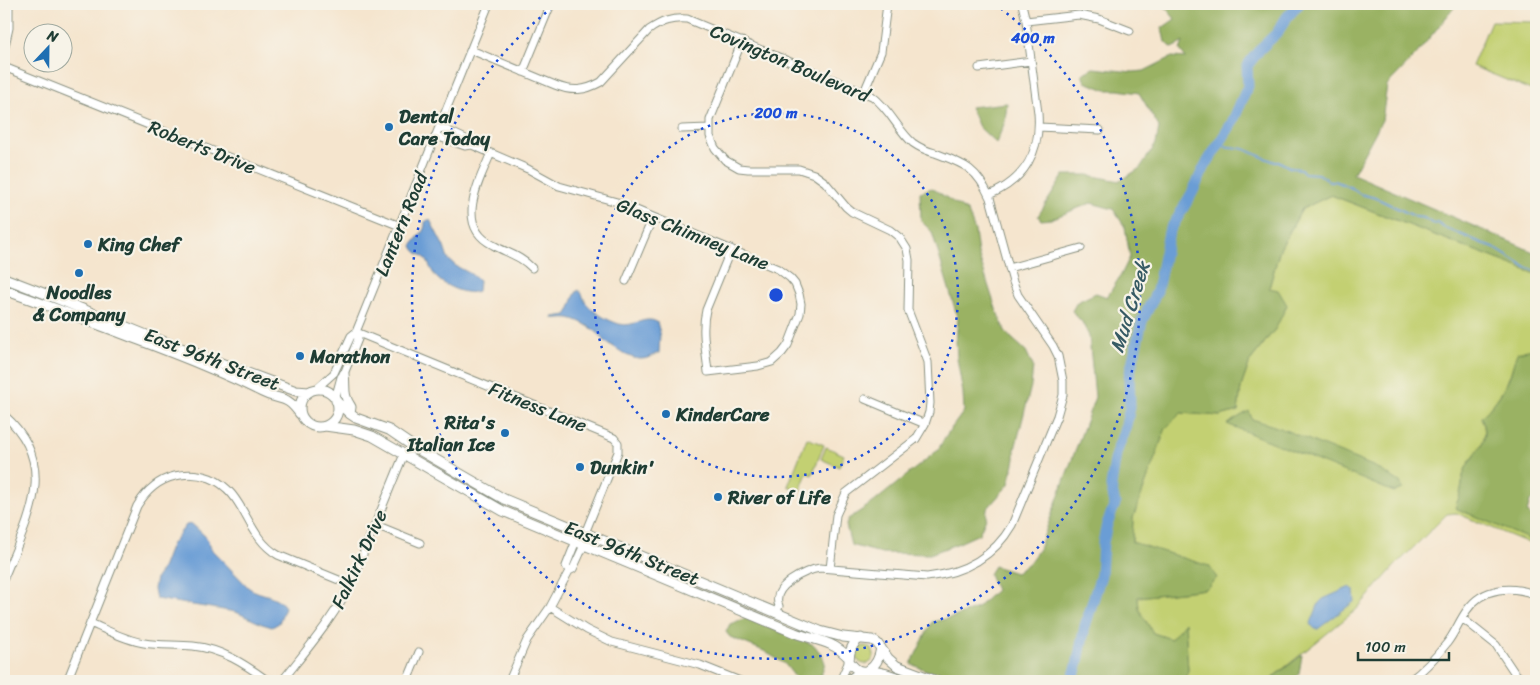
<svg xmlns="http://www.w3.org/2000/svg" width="1540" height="685" viewBox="0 0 1540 685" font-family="Sriracha,sans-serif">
	<rect width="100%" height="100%" fill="#f7f3e8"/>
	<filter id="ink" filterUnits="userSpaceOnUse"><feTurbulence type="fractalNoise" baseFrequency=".02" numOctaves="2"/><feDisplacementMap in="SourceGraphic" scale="10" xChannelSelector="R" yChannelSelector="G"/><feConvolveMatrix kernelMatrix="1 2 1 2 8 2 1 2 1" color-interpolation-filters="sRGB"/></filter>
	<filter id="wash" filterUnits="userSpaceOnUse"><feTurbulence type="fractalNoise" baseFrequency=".0096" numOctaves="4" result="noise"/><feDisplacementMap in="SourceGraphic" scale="20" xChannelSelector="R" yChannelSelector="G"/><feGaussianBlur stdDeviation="1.12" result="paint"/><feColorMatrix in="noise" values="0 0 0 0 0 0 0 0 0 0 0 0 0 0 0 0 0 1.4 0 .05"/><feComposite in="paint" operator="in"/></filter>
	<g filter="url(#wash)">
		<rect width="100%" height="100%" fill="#f5e5ce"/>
		<!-- green -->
		<path fill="#c3d072" stroke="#718653" d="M1491 21 1536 22V92L1472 66Z
			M1331 195 1536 274V350C1512 349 1515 366 1507 382 1501 395 1492 407 1481 417 1492 443 1475 449 1465 470 1462 475 1463 483 1461 489 1460 496 1458 502 1456 508L1536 542V546L1456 513 1447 514 1394 567 1356 610 1268 681H1185L1188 671 1185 623 1171 639 1153 633 1139 609 1138 597 1206 589 1132 542 1133 518 1166 427 1181 413 1220 416 1238 411 1241 387 1250 361 1276 328 1269 288 1280 249 1302 209Z
			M807 438 824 445 812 475 807 473 800 491 788 486Z
			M826 447 844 455 839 467 821 459Z
			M856 655a9 9 0 1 1 18 0a9 9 0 1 1-18 0Z"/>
		<!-- forest -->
		<path fill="#9ab264" stroke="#5c784c" d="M1163 4H1457L1414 57 1387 85 1382 120 1353 174 1536 253V274L1331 195 1302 209 1280 249 1269 288 1278 290 1287 305 1276 328 1250 361 1241 387 1238 411 1220 416 1181 413 1166 428 1133 518 1132 542 1209 566 1217 578 1206 589 1138 597 1139 609 1153 633 1171 639 1185 622 1188 671 1184 681H951L911 664 932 622 954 617 977 608 996 590 989 574 994 566 1016 573 1029 563 1039 549 1095 397 1089 336 1082 322 1072 311 1077 302 1096 293 1107 297 1121 275 1130 257 1125 227 1113 209 1091 203 1051 219 1041 220 1038 216 1064 175H1088L1120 181 1140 168 1156 144 1159 127 1139 93 1118 90H1106L1085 82 1082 74 1093 68 1133 72 1144 71 1172 57 1186 58 1180 50 1183 42 1173 48 1165 42 1162 28 1175 19Z
			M1007 103 1005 122 996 143 979 127 970 107Z
			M932 188 968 212 975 231 978 254 996 309 1006 333 1026 351 1033 366 1031 386 1015 449V459L1009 484 987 509 986 518 979 534 959 543 930 554 881 553 851 545 846 525 848 519 874 502 938 450 945 437 964 411 963 393 957 358 956 341 958 319 932 232 921 221 920 192Z
			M1527 350H1536V496L1530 501 1527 513 1536 522V542L1455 508C1457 502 1460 496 1461 489 1463 483 1462 476 1465 470 1475 449 1493 443 1481 417 1492 407 1501 395 1508 381 1512 372 1513 362 1517 353Z
			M1249 411 1252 419 1280 428 1375 467 1400 482 1403 489 1394 492 1227 424Z
			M746 618 814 645 822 655 825 663 819 681H798L785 664 764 651 730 637 726 632 730 624Z
			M1302 655 1299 674 1293 681H1268Z"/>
		<!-- water -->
		<path fill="#6b9dd5" stroke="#456d84" d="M428 220H430L444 247 448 259 456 266 471 274 479 281 478 291C467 296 447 287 438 279 432 273 430 266 426 259 421 253 416 255 412 246 416 236 426 233 425 222Z
			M578 290C583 293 583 298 586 303 594 313 607 320 619 324 634 328 644 315 657 322L660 333 659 353C655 354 651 357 647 358 631 363 619 348 605 342 601 332 580 320 569 318 563 317 558 319 552 318L553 317 566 315C572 308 572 297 578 290Z
			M192 524 206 537 212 550 249 588C261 596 277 594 285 607L279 623 272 627 262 624 236 612 156 599 154 589 156 578 161 571 171 545 186 525Z
			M1350 587 1354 590 1355 601 1318 629H1315L1312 626 1311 623 1319 603 1323 599Z"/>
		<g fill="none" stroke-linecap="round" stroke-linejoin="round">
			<!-- stream -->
			<path stroke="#6b9dd5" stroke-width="2" d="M1219 144C1227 148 1235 147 1244 149 1254 153 1264 158 1275 162H1280L1291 168 1301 169 1304 173 1319 174 1329 181H1335L1352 188 1360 194 1376 198 1416 217 1424 218 1433 224 1438 223 1443 227 1496 249 1523 266 1536 271"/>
			<!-- river -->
			<path stroke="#6b9dd5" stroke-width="11" d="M1072 681 1077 666 1085 626 1101 575 1103 543 1107 524 1115 504 1111 486 1116 454 1126 425 1130 407 1129 377 1142 321 1157 291 1169 232 1192 193 1205 166 1232 123 1248 86 1247 66 1260 49 1277 33 1287 17 1299 4"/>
		</g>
	</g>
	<g filter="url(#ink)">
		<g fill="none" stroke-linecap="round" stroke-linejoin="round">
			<!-- minor casing -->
			<g stroke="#8a9181" stroke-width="9">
				<path id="minor" d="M1026 21 1079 15 1099 19 1130 31
					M742 41 710 120V136L715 148 725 160 739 168 748 169H799L814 174 825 182 846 207 852 212 890 230 900 238 907 249 909 260 908 310 928 362 930 403 929 412 925 424 916 439 846 493 836 515 830 569
					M4 50 9 28V4
					M471 50 555 85C572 92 585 91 601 82L649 30C662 21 671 18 687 19L872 96C891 110 898 131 913 143 920 148 927 151 935 153 964 164 976 167 990 198L1013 282 1018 295 1053 346 1058 356 1063 381V395L1057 416 1012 525C993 558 964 573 927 577L820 568C805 570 770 587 779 606L776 613
					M4 67 400 226
					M979 68 1031 61
					M523 72 551 4
					M864 92 881 52 887 4
					M440 127 468 140 472 145 528 169 559 186 617 202 778 269 790 278 795 284 799 294 801 304 800 314 788 345 782 353 772 362 758 366 708 372C706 351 701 330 706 310L731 249
					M1039 127 1100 130
					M682 129 709 128
					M436 136 465 146 472 145
					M491 153C479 181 454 226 493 245 507 253 521 256 532 268
					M989 195C1025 180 1041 151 1038 113L1026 21 1022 4
					M1009 268 1081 248
					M626 281 653 217
					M356 332 614 438 618 443V452L581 543
					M315 390 334 373 351 336 356 332
					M335 399 341 377 344 374 358 339 356 332 489 4
					M865 399 925 424
					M4 415C61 465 27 521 4 578
					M376 525 420 543
					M569 571 566 566 576 541
					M550 607 587 630 612 642 700 665 740 681
					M1462 618 1496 645 1514 672 1523 681
					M90 623C107 630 125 640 144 643 160 646 177 644 193 646 222 649 245 664 268 681
					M67 681 137 506C146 491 158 480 175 476 187 473 199 474 210 478 246 492 245 536 278 555L351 585
					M282 681C308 648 337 615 354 576L404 454
					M407 681 419 652
					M509 681 527 640 550 607 569 571 573 569 584 545
					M840 681 849 661
					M846 681 860 671
					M1409 681C1423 671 1436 657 1447 643 1455 633 1459 621 1467 610 1483 587 1512 585 1536 595"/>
			</g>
			<!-- major casing -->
			<g stroke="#8a9181" stroke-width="11">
				<path id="major" d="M4 278 43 293 149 336 269 381 296 391 309 392
					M4 290C42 303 80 318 118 332 167 351 216 369 262 392 281 402 285 393 300 414
					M344 374C346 388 342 394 351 407L350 414
					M300 408a19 19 0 1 1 38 0a19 19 0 1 1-38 0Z
					M336 401 350 414 356 418 389 430 414 447 504 499 820 631 843 637 872 640 877 643 888 658 897 666 937 681
					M325 426 354 430 372 436 503 511 795 633C817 641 832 640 849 658
					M861 638C853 642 849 651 849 661 863 682 878 667 881 648
					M868 670 887 674 908 681"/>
			</g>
			<!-- minor -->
			<use href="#minor" stroke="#fff" stroke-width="7"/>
			<!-- major -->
			<use href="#major" stroke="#fff" stroke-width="9"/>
		</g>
	</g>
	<!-- distance rings -->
	<g fill="none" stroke="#1d4ed8" stroke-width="2.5" stroke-dasharray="2.5 5">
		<circle cx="776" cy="295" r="182"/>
		<path d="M995 4A364 364 0 1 1 557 4"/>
	</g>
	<!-- markers -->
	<g fill="#1f6fb2" stroke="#f7f3e8" stroke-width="2">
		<circle cx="389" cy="127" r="5"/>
		<circle cx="88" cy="244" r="5"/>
		<circle cx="79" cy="273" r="5"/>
		<circle cx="300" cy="356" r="5"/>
		<circle cx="666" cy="414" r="5"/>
		<circle cx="505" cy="433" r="5"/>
		<circle cx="580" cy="467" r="5"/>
		<circle cx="718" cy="497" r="5"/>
	</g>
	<g text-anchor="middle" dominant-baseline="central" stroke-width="4.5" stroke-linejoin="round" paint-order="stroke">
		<!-- street labels -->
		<g font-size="19" fill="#1f3d34" stroke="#f7f3e8">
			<text transform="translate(790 63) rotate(23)">Covington Boulevard</text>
			<text transform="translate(202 147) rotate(22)">Roberts Drive</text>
			<text transform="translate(401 224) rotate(-68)">Lantern Road</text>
			<text transform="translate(693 234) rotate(22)">Glass Chimney Lane</text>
			<text transform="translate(212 359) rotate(21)">East 96th Street</text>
			<text transform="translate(538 407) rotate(22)">Fitness Lane</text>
			<text transform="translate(632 553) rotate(22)">East 96th Street</text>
			<text transform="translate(359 559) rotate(-65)">Falkirk Drive</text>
		</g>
		<!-- poi labels -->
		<g font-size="19" font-weight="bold" fill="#1f3d34" stroke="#f7f3e8" text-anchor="start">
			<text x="399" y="116">Dental<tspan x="399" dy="22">Care Today</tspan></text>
			<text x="98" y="244">King Chef</text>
			<text x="79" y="292" text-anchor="middle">Noodles<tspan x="79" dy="22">&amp; Company</tspan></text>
			<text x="310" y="356">Marathon</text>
			<text x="676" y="414">KinderCare</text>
			<text x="495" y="422" text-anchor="end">Rita's<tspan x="495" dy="22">Italian Ice</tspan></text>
			<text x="590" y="467">Dunkin'</text>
			<text x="728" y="497">River of Life</text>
		</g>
		<!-- water labels -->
		<g font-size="20" font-style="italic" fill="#365a64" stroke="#f7f3e8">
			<text transform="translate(1130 307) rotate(-73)">Mud Creek</text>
		</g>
	</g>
	<circle cx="776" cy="295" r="8" fill="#1d4ed8" stroke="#f7f3e8" stroke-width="2.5"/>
	<g font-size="15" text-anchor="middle" font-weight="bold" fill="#1d4ed8" stroke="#f7f3e8" stroke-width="4.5" stroke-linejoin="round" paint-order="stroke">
		<text x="1033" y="43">400 m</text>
		<text x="776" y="118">200 m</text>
	</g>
	<!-- margin -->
	<rect width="1540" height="685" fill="none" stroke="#f7f3e8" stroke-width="20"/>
	<!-- north arrow -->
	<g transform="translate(48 48) rotate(22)"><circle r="24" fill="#f7f3e8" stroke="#a1aaa0"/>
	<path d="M0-4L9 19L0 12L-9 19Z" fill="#1f6fb2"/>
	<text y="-8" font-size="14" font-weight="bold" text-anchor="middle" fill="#1f3d34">N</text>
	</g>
	<!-- scale -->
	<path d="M1358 652v8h91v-8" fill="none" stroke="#1f3d34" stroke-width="2.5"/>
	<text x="1365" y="652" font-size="15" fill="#1f3d34" stroke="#f7f3e8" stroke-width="4" paint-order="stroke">100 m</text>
</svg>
